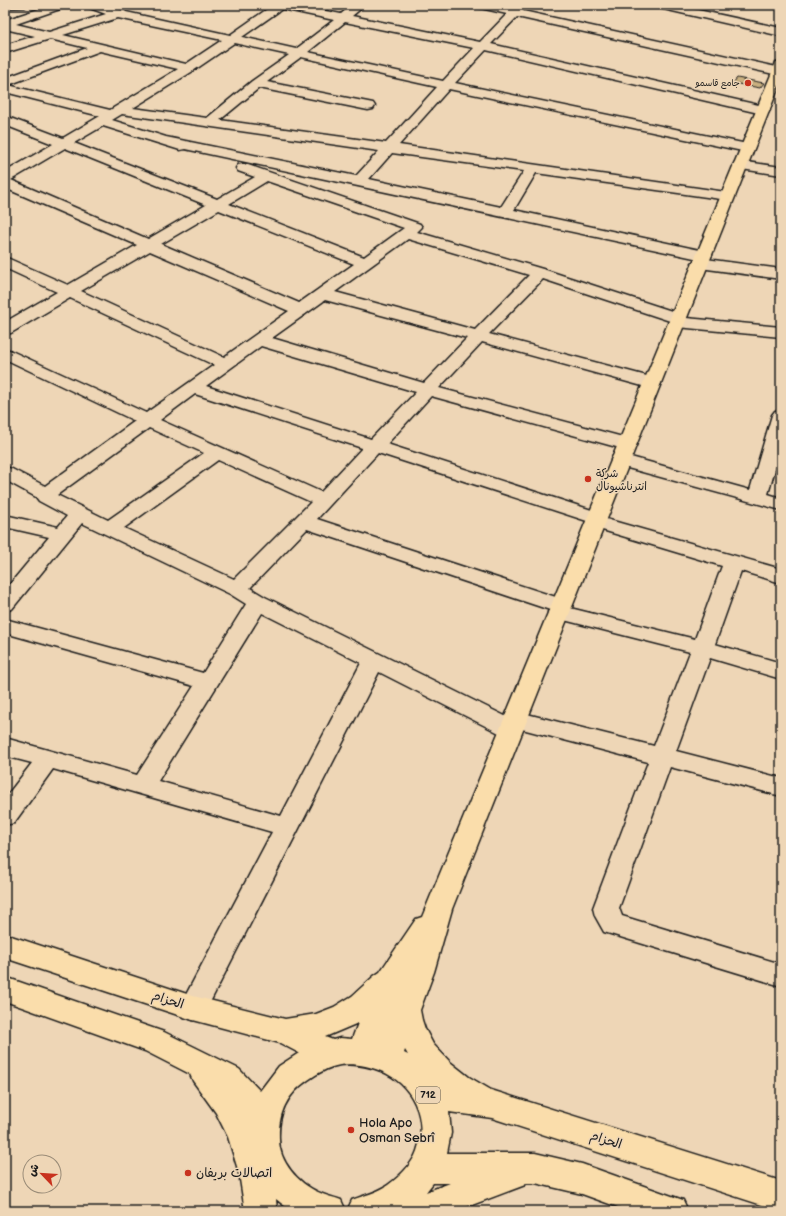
<svg xmlns="http://www.w3.org/2000/svg" width="786" height="1216" viewBox="0 0 786 1216" font-family="'Balsamiq Sans','Playpen Sans Arabic',sans-serif">
	<rect width="100%" height="100%" fill="#eed6b6"/>
	<filter id="ink" filterUnits="userSpaceOnUse"><feTurbulence type="fractalNoise" baseFrequency=".025" numOctaves="2"/><feDisplacementMap in="SourceGraphic" scale="8" xChannelSelector="R" yChannelSelector="G"/><feConvolveMatrix kernelMatrix="1 2 1 2 8 2 1 2 1" color-interpolation-filters="sRGB"/></filter>
	<g filter="url(#ink)">
		<!-- building -->
		<path fill="#c8af7f" stroke="#1c1c1c" d="M737 78 764 83 760 88 733 83Z"/>
		<g fill="none" stroke-linecap="round" stroke-linejoin="round">
			<!-- minor casing -->
			<g stroke="#1c1c1c" stroke-width="3">
				<path id="minor" d="M5 5H27L25 7 5 8Z
					M51 5 65 6 63 8 16 24 49 32 106 14 87 7 85 5C99 5 112 7 125 11L126 12 230 35 273 5H296L341 14 352 5H365L352 16 480 42 507 14 476 7 474 5H496L512 9 516 5H528L523 11 781 68V74L778 75 517 17 491 44 763 106 768 107 770 110 768 113 763 114 486 50 455 83 747 144 752 145 754 148 752 151 747 152 449 89 399 145 733 193 735 196 733 199 728 200 536 173 514 210 709 252 712 255 709 258 706 259 781 269V279L700 268 695 266 692 263 695 260 699 259 185 149 180 150 103 126 74 143 217 199 255 177 238 171 236 168 238 165 243 164 248 165 420 224 422 227 417 232 546 270 684 315 686 318 781 327V337L677 327 671 325 669 322 670 321 543 279 489 334 658 379 661 383 658 387 652 388 646 387 482 342 439 388 634 440 636 444 634 448 627 450 620 448 431 396 387 444 604 514 606 519 781 569V583L741 571 715 644 781 663V679L710 658 676 751 781 778V796L670 767 619 908 622 916 781 964V986L604 932 595 916 593 908 648 762 522 729 519 735 511 737 503 735 379 672 203 1016 193 1020 183 1016 179 1008 272 832 53 769 14 823 5 825V798L32 763 5 756V738L137 775 194 686 5 633V619L203 673 246 604 230 594 82 523 12 609 5 611V590L49 537 5 527V515L58 527 67 516 39 501 36 497 5 480V467L12 469 45 486 135 421 5 359V348L146 413 214 365 70 298 11 333 5 334V322L57 292 5 268V257L68 285 137 245 5 188V172L53 144 5 125V116L63 138 100 116 5 92V78L87 48 50 39 5 53V45L35 36 5 29V20ZM282 9 334 20 296 49 242 37ZM118 18 222 40 186 64 63 35ZM345 22 474 48 443 81 308 52ZM234 43 289 55 252 81 207 118 133 108 193 71ZM100 51 178 69 110 110 8 85ZM301 57 437 87 386 143 220 120 259 88 368 110 373 109 375 106 373 103 267 82ZM122 114 379 151 356 176 166 137 112 120ZM65 148 206 205 148 239 11 180ZM392 153 524 171 501 207 369 179ZM267 181 404 228 364 257 229 204ZM219 210 354 264 299 303 161 244ZM408 239 529 275 475 330 335 292ZM150 251 289 311 224 357 81 291ZM325 300 467 338 424 383 272 338ZM261 346 416 392 371 439 206 386ZM195 394 362 448 321 492 160 420ZM149 428 204 453 108 520 57 495ZM378 453 587 521 589 526 722 566 695 639 570 608 571 606 568 601 317 519ZM218 460 311 502 234 579 124 528ZM307 529 550 610 548 612 552 617 690 652 654 746 515 711 507 713 505 716 265 597 250 588ZM262 613 361 663 281 816 158 781Z
					M653 5H675L781 28V36L659 8 655 7Z
					M740 161 781 167V175L735 168 733 165 735 162Z
					M781 410V448L768 494 781 498V510L613 464 611 460 613 456 620 454 750 490 772 415 775 411Z"/>
			</g>
			<!-- major casing -->
			<g stroke="#1c1c1c" stroke-width="3">
				<path id="major" d="M781 61V81L452 909 434 972 420 1010 422 1020 425 1029 433 1044 450 1062 469 1077 491 1090 781 1181V1211L492 1118 449 1112 451 1133 447 1153H535L582 1164 683 1200 688 1211H629L582 1194 535 1183H526L525 1185 456 1211H347L352 1200C364 1195 377 1193 388 1185 399 1177 412 1165 417 1151 428 1119 413 1084 381 1071 368 1066 354 1063 340 1065 328 1067 318 1073 308 1080 286 1095 278 1114 279 1139 279 1162 298 1183 318 1192 326 1196 334 1197 341 1200L346 1211H291L276 1199 277 1211H245L239 1173 228 1137 216 1113 193 1081 190 1074 145 1051 5 1001V977L164 1032 239 1069 260 1091 279 1066 299 1053 280 1043 193 1020 5 958V934L193 996 285 1019 316 1014 334 1007 352 996 374 976 380 972 416 919 422 917 775 65 776 62ZM358 1023 352 1039 340 1038 333 1040 325 1037ZM405 1050 408 1055 404 1053ZM433 1183H450L426 1192Z"/>
			</g>
			<!-- minor -->
			<use href="#minor" fill="#eed6b6" fill-rule="evenodd"/>
			<!-- major -->
			<use href="#major" fill="#faddab" fill-rule="evenodd"/>
		</g>
	</g>
	<!-- markers -->
	<g fill="#c8321e" stroke="#eed6b6" stroke-width="1.5">
		<circle cx="748" cy="83" r="4"/>
		<circle cx="588" cy="479" r="4"/>
		<circle cx="351" cy="1130" r="4"/>
		<circle cx="188" cy="1173" r="4"/>
	</g>
	<g text-anchor="middle" dominant-baseline="central" stroke-width="3" stroke-linejoin="round" paint-order="stroke">
		<!-- far-poi labels -->
		<g font-size="9" fill="#1c1c1c" stroke="#eed6b6" text-anchor="end">
			<text x="740" y="83">جامع قاسمو</text>
		</g>
		<!-- shield labels -->
		<rect fill="#eed6b6" stroke="#5b544a" stroke-width="1" x="416" y="1087" width="24" height="16" rx="3"/>
		<g font-size="10" font-weight="bold" fill="#1c1c1c">
			<text x="428" y="1095">712</text>
		</g>
		<!-- poi labels -->
		<g font-size="11" fill="#1c1c1c" stroke="#eed6b6" text-anchor="start">
			<text x="596" y="473">شركة<tspan x="596" dy="13">انترناشيونال</tspan></text>
		</g>
		<!-- near-street labels -->
		<g font-size="13" fill="#1c1c1c" stroke="#eed6b6">
			<text transform="translate(168 1000) rotate(18)">الحزام</text>
			<text transform="translate(606 1140) rotate(18)">الحزام</text>
		</g>
		<!-- near-poi labels -->
		<g font-size="13" fill="#1c1c1c" stroke="#eed6b6" text-anchor="start">
			<text x="359" y="1123">Hola Apo<tspan x="359" dy="15">Osman Sebrî</tspan></text>
			<text x="196" y="1173">اتصالات بريفان</text>
		</g>
	</g>
	<!-- margin -->
	<rect width="786" height="1216" fill="none" stroke="#eed6b6" stroke-width="20"/>
	<rect x="10" y="10" width="766" height="1196" fill="none" stroke="#1c1c1c" stroke-width="1.5" filter="url(#ink)"/>
	<!-- north arrow -->
	<g transform="translate(42 1174) rotate(295)"><circle r="19" fill="#eed6b6" stroke="#9a8c78"/>
	<path d="M0-3L7 15L0 10L-7 15Z" fill="#c8321e"/>
	<text y="-6" font-size="11" font-weight="bold" text-anchor="middle" fill="#1c1c1c">ش</text>
	</g>
</svg>
